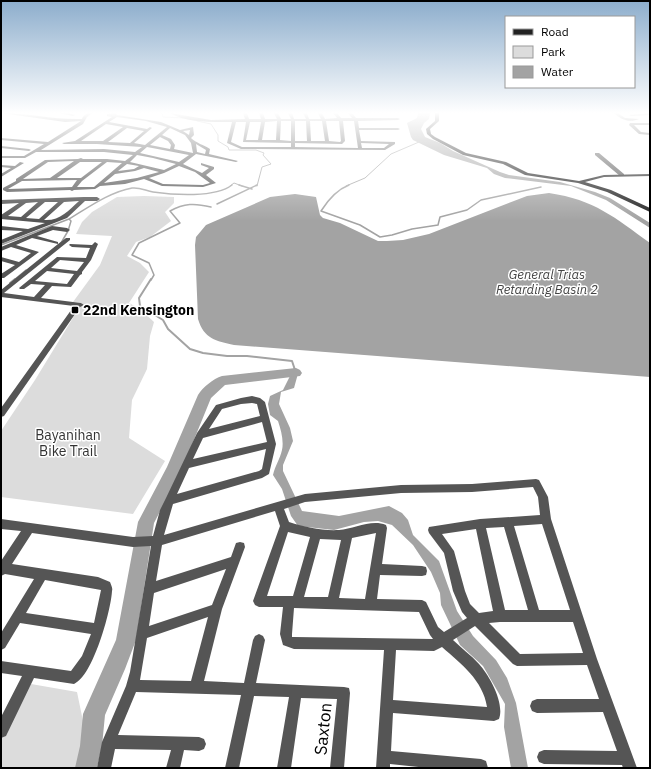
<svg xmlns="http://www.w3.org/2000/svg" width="651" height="769" viewBox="0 0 651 769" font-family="'IBM Plex Sans',sans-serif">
	<rect width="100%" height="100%" fill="#fff"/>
	<!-- green -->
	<path fill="#dcdcdc" d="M144 196 174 197V203L165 212 171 221 150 237 136 242 127 256 140 263 149 272 129 303 140 309 154 322 150 336 147 369 132 400 129 438 165 461 133 514 1 497V431L35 380 82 303 73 302 100 265 112 236 76 234 82 222 92 212 117 197Z
		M31 684 77 692 84 726 77 768H2L1 766V739Z"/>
	<!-- water -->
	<path fill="#a3a3a3" d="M418 113H430L429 119 424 123 421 129 425 137 440 143 453 151 500 172 509 175 560 182 595 192 610 198 650 223V228L606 200 571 186 505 178 494 174 487 168 444 155 413 140 411 137 407 123 417 118Z
		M549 193C595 200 614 217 650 243V377L234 345C216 341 204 339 198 319L195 245 196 237 206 225 270 197 295 194 316 197 320 215 323 218 340 223 378 241H387L403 240 429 234 527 196Z
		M294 368 299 370 294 388 281 392 279 404 290 428 293 441 283 465V471L302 511 339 516 389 506 402 513 408 520 413 535 439 561 457 611 473 636 496 660 507 678 516 703 528 768H511L504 727 505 704 483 666 460 645 441 605 440 593 431 572 413 545 392 525 378 521 364 522 334 530 298 526 291 516 282 489 273 475C275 466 280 459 282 450 284 441 281 430 278 421L270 415 268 404 270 396 283 390Z"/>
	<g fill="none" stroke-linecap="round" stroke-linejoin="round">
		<!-- stream-far2 -->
		<path stroke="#a3a3a3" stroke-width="1" d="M162 113 163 117 185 118
			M197 121 211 124 218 135V141L228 147 229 150H256L264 153 263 155 271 164 262 167 257 186
			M230 186 234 183 242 186
			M346 186 365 178 391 154 419 142"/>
		<!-- stream-far1 -->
		<path stroke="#a3a3a3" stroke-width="1.5" d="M239 185 252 189
			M349 185C336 190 328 200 321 211L360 225 380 237 392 235 412 229 438 225 440 217 467 210 481 200 541 187
			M217 204 257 185
			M61 243 68 231 71 221 69 219C89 207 110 192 132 188 140 187 146 191 153 192 174 195 215 198 232 185
			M1 245 69 219
			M14 280 26 270
			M151 280 154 275 149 263 132 255 139 243 180 223 170 211C184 203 195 203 211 207"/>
		<!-- stream -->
		<path stroke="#a3a3a3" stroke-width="2" d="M151 279 139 298 140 306 163 320 168 329 190 349 203 353 227 356H247L292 361 295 370
			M10 283 15 279"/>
		<!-- river -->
		<path fill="#a3a3a3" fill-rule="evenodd" d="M296 368 300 370 302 373 300 376 225 385 211 398 182 469 154 523 136 640 125 669 105 715 102 746 97 768H75L80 746 83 714 116 640 138 522 167 467 198 395C203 387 213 379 222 376Z"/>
		<!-- street -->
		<path fill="#555" fill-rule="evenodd" d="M1 113C28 113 55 120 82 119 84 114 87 113 92 113L87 117 83 124 41 150 104 149 135 152 142 147 97 144H64L62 143 75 141 112 117 107 116V114L116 113 117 115 161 122 180 130 193 127 194 135 191 138C196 143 204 145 210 149L209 154 238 161 236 162 196 154 183 164 202 173 209 168 201 165V163L214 167V169L206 175 216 183 203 187 162 186 144 179 125 184 100 186 95 189 74 190 72 191 70 190 7 192 3 190V188L16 181V179L45 160 78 159 81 158 83 159H107L125 161 133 155 104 152H36L25 158H1V156H24L44 144 1 140V138L48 142 81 121 65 122ZM117 117 146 121 167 127 145 145 134 143 152 128 150 127 147 129 109 122ZM106 124 123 127 103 141H81ZM127 128 144 131 130 143 108 142ZM170 128 185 135 191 143 193 153 174 149 175 145 171 139 162 135ZM190 130 189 135 183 131ZM160 137 168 141 171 145 170 149 150 145ZM196 144 206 150 205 154 197 152ZM147 147 189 155 179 162 140 153ZM137 155 153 158 176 164 164 170 130 162ZM74 161 50 178 23 179 48 162ZM80 162H102L81 178H57ZM107 162 122 163 94 187H77L82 181ZM127 164 139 166 134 169 118 171ZM179 166 195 172 210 183 203 185 163 184 149 178 164 173ZM144 168 159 172 137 178 104 183 115 174 135 171ZM77 180 72 187 8 189 22 181Z
			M59 113H68L75 115 73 116Z
			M170 113 211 120 245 119 243 113H247L249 119H261L259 113H263L265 119H277L274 113H278L281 119H291L288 113H292L294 119H306L303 113H307L309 119H321L318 113H322L325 119 337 118 333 113H337L341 118H352L348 113H352L356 118H398L400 119 398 120 358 121 359 128H398L400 129 398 130H359L361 141 395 142V144L385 150 241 149 227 143 232 122C212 122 187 123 170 113ZM277 121 276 140H262L265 122ZM281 121H291V141L280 140ZM295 121H306L307 141H295ZM310 121H322L325 141H311ZM326 121H339L341 141 340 142 329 141ZM343 121H354L358 148 295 147V143L342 144 345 141ZM236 122H246L243 142 291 143V147H242L231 142ZM250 122H261L258 140H246ZM361 143 389 144 384 148H362Z
			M614 113H618L625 118 639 119C630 123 621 120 614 113Z
			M650 113V115L631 116 629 115Z
			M630 123H650V125H634L641 132 650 133V135L639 134 629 125Z
			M1 146 29 149 31 150 29 151 1 148Z
			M595 153H599L624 174V176H620L595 155Z
			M20 162 24 163 1 177V174L11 168 1 167V165L15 166Z
			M84 197H97L100 199 97 201H85L67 218 1 244V240L23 231 1 230V226L28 229 45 223 1 219V215L19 203 1 204V200ZM79 201C68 211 60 221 44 220L64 202ZM38 202 21 217 8 216 26 203ZM45 202H58L39 219 26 218Z
			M52 226 67 228 70 230 67 232 53 230 37 236 58 242V244L66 238H70V240L4 293 34 297 45 285 31 284 24 289H20L19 288 57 257 86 258 90 248 72 247 69 245 70 244 92 245 95 242 98 244 91 260 82 272V274L80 275 71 287 52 286 41 298 81 303 84 305 80 307 4 416 1 417V408L74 306 1 297V290L58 244 32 238 16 245 39 252 4 278H1V274L15 265 1 261V257L19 262 31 253 11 247 1 251V247ZM60 260 84 262 77 271 51 268ZM47 271 74 274 67 284 35 281Z
			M252 396 260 398 265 402 276 444 269 474 262 478 173 504 164 535 305 494 401 485 472 484 536 479 539 480 548 497 551 519 597 659 637 768H623L622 765 544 764 539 762 537 757 539 752 544 750 617 751 603 712 537 713 532 711 530 706 532 701 537 699H599L587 665 517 666 513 664 475 626 453 640C461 648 471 655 479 664 489 675 505 703 499 719L494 721 393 713 391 751 481 759 486 761 488 768H428L390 764V768H376L384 650 294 649 283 645 280 634 283 607H259L255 605 253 601 280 526 275 511 162 545 156 581 231 557 236 543 240 542 244 543 245 547 222 609 204 681 244 683 253 640 255 636 259 634 263 636 265 640 256 683 344 687 349 688 350 693 344 768H330L337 699 301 698 291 768H277L289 697 254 696 239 768H225L241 695 136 692 118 735 199 737 204 739 206 744 204 749 199 751 184 750 180 768H166L171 750 115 749 111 768H97L102 742 126 686 130 672 151 546 133 547 32 533 12 564 98 577 110 582C111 585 113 588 112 591 111 611 93 676 74 684L34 678 6 736 1 738V717L22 676 1 673V661L71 671 82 656 91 634 20 623 5 648 1 650V633L34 579 5 574 1 576V561L21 531 1 529V519L133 537 153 536 160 510 166 498 197 433 216 405 241 398ZM252 403 257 404 260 416 209 429 222 409 241 404ZM262 422 267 442 193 459 203 438ZM266 449 262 469 259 471 177 494 189 468ZM533 487 538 497 540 515 480 519 429 527 428 530 429 533 444 553 453 591 462 612 467 618 444 632 438 627 426 602 422 600 377 599 380 575 422 576 426 575 427 571 426 567 422 566 382 564 387 528 386 525C371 519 354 529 339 530 322 531 305 527 289 522L284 509 305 502 401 493 472 492ZM542 524 570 610H539L514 526ZM504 527 528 610H505L486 528ZM476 529 493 611 479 613 470 604 465 591 454 551 442 534ZM288 532 310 537 293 596H267ZM376 533 365 599 339 598 352 538ZM320 539 341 540 328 597H304ZM226 569 212 605 149 626 154 593ZM45 580 101 590 94 623 26 613ZM294 608 419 612 430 635 433 639 294 637H292V634ZM208 617 191 681 140 680 147 638ZM500 622H573L583 653 520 654 489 623ZM442 647C461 664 483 680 487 707L393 700 396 650 434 651Z"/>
		<!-- secondary -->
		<path fill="#222" fill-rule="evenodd" d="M435 113H439V121L430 129 431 134 435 137 466 153 506 162 528 173 579 181 604 175 650 174V176L604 177 585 182 611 190 650 208V212L607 192 578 183 525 175 503 164 463 155 433 139 427 134 426 129 435 121Z"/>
	</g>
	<!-- sky -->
	<linearGradient id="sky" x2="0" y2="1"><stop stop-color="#8cadcc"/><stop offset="0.51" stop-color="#fff"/><stop offset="1" stop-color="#fff" stop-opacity="0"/></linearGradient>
	<rect width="651" height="221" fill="url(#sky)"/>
	<!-- markers -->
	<rect fill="#000" stroke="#fff" stroke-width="1.5" x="71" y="306" width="8" height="8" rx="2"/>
	<g text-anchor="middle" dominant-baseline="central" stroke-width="3" stroke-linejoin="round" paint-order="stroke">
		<!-- far-water labels -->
		<g font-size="13" font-style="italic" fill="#444" stroke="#fff">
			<text x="547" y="274">General Trias<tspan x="547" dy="15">Retarding Basin 2</tspan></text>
		</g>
		<!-- poi labels -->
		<g font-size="14" font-weight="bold" fill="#000" stroke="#fff" text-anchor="start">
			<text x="83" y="310">22nd Kensington</text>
		</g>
		<!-- park labels -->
		<g font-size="14" fill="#333" stroke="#fff">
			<text x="68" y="435">Bayanihan<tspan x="68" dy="16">Bike Trail</tspan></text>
		</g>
		<!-- near-street labels -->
		<g font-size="17" fill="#000" stroke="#fff">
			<text transform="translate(323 729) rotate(-84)">Saxton</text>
		</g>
	</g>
	<!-- border -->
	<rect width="651" height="769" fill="none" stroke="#000000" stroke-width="4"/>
	<!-- legend -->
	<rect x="505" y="16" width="130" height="72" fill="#ffffff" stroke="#999999"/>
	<rect x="513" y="29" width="20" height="6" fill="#222222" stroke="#999999"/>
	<text x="541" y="36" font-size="12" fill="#000000">Road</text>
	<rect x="513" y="46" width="20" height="12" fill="#dcdcdc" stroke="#999999"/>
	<text x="541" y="56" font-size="12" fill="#000000">Park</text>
	<rect x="513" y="66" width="20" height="12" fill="#a3a3a3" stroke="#999999"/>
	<text x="541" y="76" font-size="12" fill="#000000">Water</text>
</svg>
